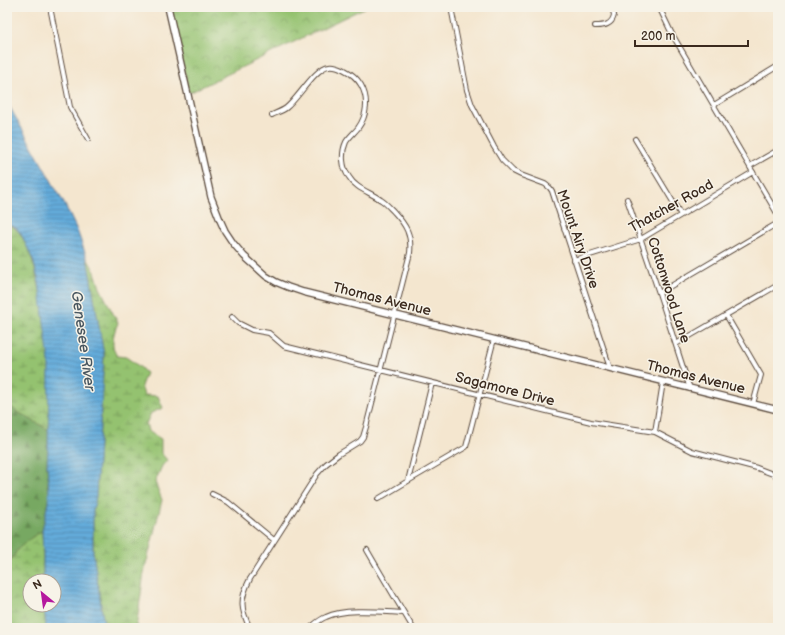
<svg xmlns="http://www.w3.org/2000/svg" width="785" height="635" viewBox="0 0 785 635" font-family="'Balsamiq Sans',sans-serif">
	<defs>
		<pattern id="forest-firs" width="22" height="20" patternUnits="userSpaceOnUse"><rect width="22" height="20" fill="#77a862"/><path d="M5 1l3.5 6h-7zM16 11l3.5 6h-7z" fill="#638950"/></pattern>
		<pattern id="wetland-marsh" width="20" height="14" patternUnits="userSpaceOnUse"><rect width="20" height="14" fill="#94c270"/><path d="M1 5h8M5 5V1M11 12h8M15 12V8" fill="none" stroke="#7a9e5b"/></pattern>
		<pattern id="park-crowns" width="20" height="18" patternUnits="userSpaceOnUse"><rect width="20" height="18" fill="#94c270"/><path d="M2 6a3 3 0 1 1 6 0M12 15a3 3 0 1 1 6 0" fill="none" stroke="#7a9e5b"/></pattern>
		<pattern id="water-rules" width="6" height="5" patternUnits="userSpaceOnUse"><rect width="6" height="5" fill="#63abda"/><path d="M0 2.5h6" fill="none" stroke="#538bb0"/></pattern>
	</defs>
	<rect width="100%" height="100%" fill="#f7f3e8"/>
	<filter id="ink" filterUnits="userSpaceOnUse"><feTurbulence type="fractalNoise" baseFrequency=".025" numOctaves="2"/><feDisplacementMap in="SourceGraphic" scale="8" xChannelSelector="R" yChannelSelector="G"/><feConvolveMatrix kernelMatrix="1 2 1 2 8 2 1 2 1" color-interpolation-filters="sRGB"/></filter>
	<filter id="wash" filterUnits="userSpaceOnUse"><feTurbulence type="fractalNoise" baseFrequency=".012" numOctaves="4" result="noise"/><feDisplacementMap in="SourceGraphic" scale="16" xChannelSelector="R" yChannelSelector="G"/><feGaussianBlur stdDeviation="0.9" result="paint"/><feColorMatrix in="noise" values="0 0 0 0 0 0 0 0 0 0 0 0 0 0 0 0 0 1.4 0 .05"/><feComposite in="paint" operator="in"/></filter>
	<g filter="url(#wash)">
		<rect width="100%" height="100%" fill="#f4e6cf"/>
		<!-- forest -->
		<path fill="url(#forest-firs)" stroke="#596940" d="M7 403 16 411 49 430 48 448 47 465 49 492 48 502 42 531 31 538 7 566Z"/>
		<!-- wetland -->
		<path fill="url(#wetland-marsh)" stroke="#687647" d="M7 225C37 228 48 337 49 363 50 385 49 408 49 430L16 411 7 403Z
			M87 258 95 272 100 288 118 323C113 334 110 346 117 356L126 357 140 367 146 373 141 386 144 395 158 396 163 408 151 413 146 424 148 431 161 439V453L167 460 162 466 155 482 162 500 144 573 136 628H106L104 625 93 552V510L96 496 104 355Z
			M42 531 43 552V581H30V605H44L46 628H7V566L18 549 31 538Z"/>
		<!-- park -->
		<path fill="url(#park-crowns)" stroke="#687647" d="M178 7H366L189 93 170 11Z"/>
		<!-- water -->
		<path fill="url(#water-rules)" stroke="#4f6a7c" d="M7 102 65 205 77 230 87 258 104 355 96 497 93 510V552L104 625 106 628H46L44 605H54V581H43V552L42 531 48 502 49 492 47 465 48 448 49 362 39 283 33 260 21 234 15 227 9 225H7Z"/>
	</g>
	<g filter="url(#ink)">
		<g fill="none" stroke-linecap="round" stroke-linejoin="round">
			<!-- minor casing -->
			<g stroke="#574639" stroke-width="6">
				<path id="minor" d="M50 7 70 107 88 139
					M451 7 467 90 472 105 494 147 502 160 513 171 521 175 545 184 550 188 552 191 610 368
					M659 7 672 34 778 215
					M595 26C604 26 612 25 614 15L612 7
					M714 105 778 66
					M635 139 681 215
					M750 166 778 150
					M627 199 659 293 690 389
					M574 260 641 239 753 172
					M659 293 778 223
					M726 315 761 375 753 404
					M232 317 238 323 252 330 269 333 284 346 591 422 655 432 692 451 757 468 778 476
					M676 344 778 285
					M655 432 663 382
					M408 481 466 447 494 339
					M212 494 228 502 274 540
					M378 499 408 481 432 383
					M367 550 381 574 413 628
					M250 628C240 609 240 598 250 579L317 474 326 464 339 454 360 441 363 437 366 427 410 253C412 235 406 225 394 212 390 208 386 203 381 200 370 192 356 189 349 177 342 168 341 153 346 142 349 137 354 133 358 128 367 116 369 99 361 85 357 78 351 73 343 69 339 67 333 65 329 66 316 67 297 100 286 108 282 111 276 113 272 115
					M310 628C315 624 320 619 326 617 346 608 381 612 404 613"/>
			</g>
			<!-- major casing -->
			<g stroke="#574639" stroke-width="8">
				<path id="major" d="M168 7 207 179 211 197 220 220 225 231 233 243 244 256 254 265 266 276 276 282 288 287 303 292 778 410"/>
			</g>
			<!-- minor -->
			<use href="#minor" stroke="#fff" stroke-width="4"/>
			<!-- major -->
			<use href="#major" stroke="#fff" stroke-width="5.5"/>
		</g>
	</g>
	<g text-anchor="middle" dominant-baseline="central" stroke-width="3" stroke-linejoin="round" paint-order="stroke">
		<!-- street labels -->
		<g font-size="14" fill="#3b2a1e" stroke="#f7f3e8">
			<text transform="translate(671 206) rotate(-29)">Thatcher Road</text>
			<text transform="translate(578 239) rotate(71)">Mount Airy Drive</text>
			<text transform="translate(669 290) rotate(72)">Cottonwood Lane</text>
			<text transform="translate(382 299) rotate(14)">Thomas Avenue</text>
			<text transform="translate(696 377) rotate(14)">Thomas Avenue</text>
			<text transform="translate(505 389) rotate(14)">Sagamore Drive</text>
		</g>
		<!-- water labels -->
		<g font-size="15" font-style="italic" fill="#495760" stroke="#f7f3e8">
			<text transform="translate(83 341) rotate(82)">Genesee River</text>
		</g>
	</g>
	<!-- margin -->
	<rect width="785" height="635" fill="none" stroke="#f7f3e8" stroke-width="24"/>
	<!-- north arrow -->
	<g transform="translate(42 593) rotate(331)"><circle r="19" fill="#f7f3e8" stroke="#aca397"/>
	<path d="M0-3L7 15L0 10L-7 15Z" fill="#b5179e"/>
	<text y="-6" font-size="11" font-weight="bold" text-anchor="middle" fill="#3b2a1e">N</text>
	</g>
	<!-- scale -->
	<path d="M635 40v6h113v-6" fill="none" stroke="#3b2a1e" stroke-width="2"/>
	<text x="641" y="40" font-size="12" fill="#3b2a1e" stroke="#f7f3e8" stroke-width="3" paint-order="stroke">200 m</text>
</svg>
